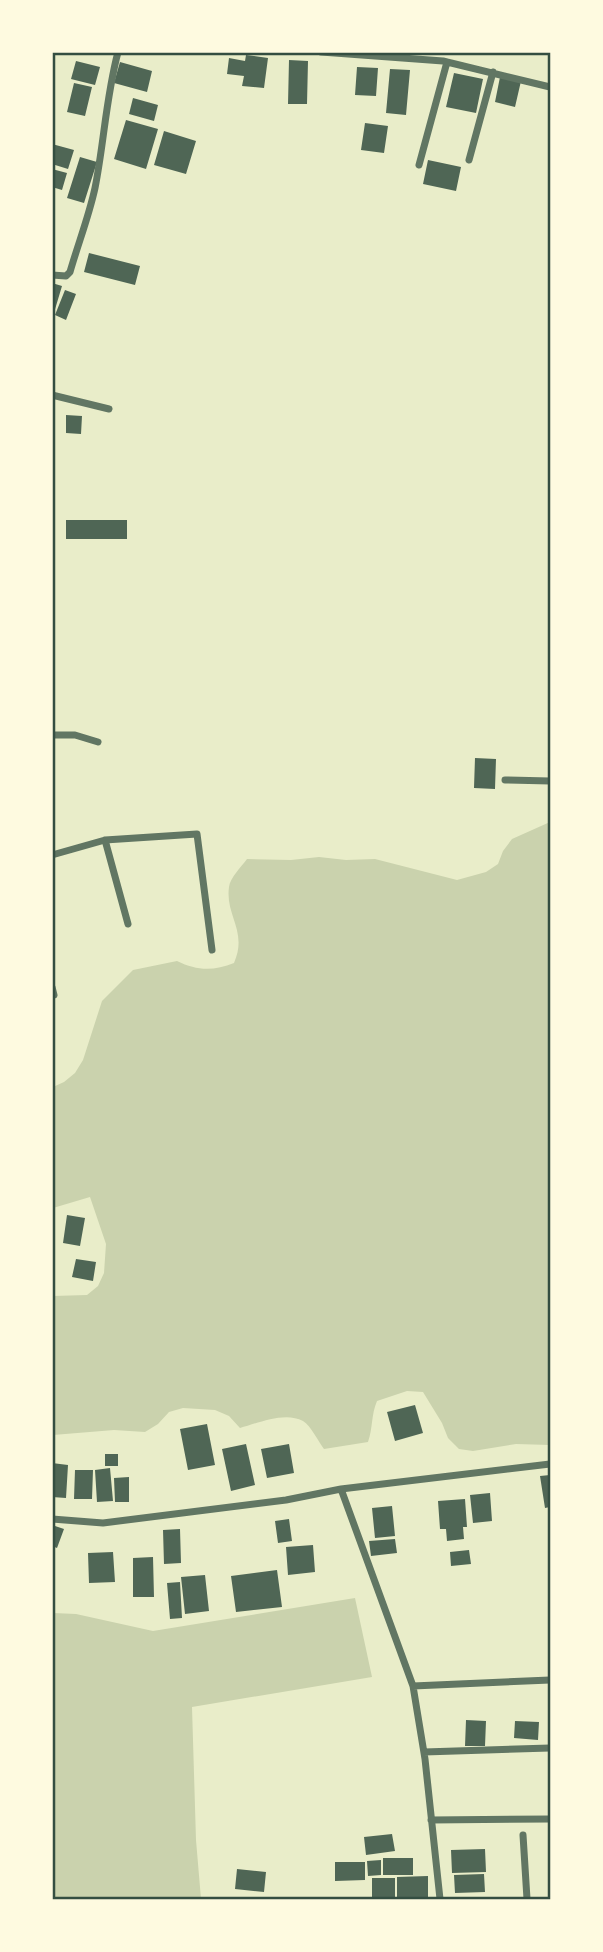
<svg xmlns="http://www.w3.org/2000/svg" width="603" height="1952" viewBox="0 0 603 1952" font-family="Barlow,sans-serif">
	<rect width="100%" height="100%" fill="#e9edc9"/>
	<!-- green -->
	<path fill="#cad2ad" d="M550 822V1445L516 1444 473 1451 459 1449 448 1438 442 1423 423 1392 407 1391 377 1401C371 1415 373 1428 368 1442L324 1449C318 1441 311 1426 303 1421 285 1411 258 1423 240 1428L229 1416 215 1410 183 1408 169 1412 158 1424 145 1432 114 1430 53 1435V1296L87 1295 98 1286 104 1273 106 1244 90 1197 53 1208V1087L64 1082 75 1073 83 1060 102 1001 133 970 177 961C197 971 214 971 234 963 248 931 225 916 229 887 230 878 241 867 247 859L291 860 319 857 346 860 375 859 457 880 486 872 498 864 503 851 512 839Z
		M355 1598 372 1677 192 1707 196 1840 201 1899H53V1613L76 1614 153 1631Z"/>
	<!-- building -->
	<path fill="#4f6655" d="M246 55 268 58 264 88 242 86 244 76 227 74 229 58 245 61Z
		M289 60 308 61 307 104H288Z
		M76 61 100 67 95 85 71 79Z
		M120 62 152 71 147 92 114 83Z
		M357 67 378 68 376 96 355 95Z
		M390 69 410 70 406 115 386 113Z
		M454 73 483 79 476 113 446 107Z
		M500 77 521 81 515 107 495 102Z
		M74 83 92 87 85 116 67 112Z
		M133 98 158 105 154 121 129 114Z
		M126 120 158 129 146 169 114 159Z
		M365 123 388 126 384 153 361 150Z
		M164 131 196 141 186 174 154 165Z
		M52 144 74 150 68 169 52 164Z
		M80 157 97 162 84 203 67 198Z
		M428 160 461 167 456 191 423 184Z
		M52 169 67 173 62 190 52 187Z
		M89 253 140 266 135 285 84 272Z
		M52 283 62 286 53 316H52Z
		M65 290 76 294 66 320 55 315Z
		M66 415 82 416 81 434 66 433Z
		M66 520H127V539H66Z
		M475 758 496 759 495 789 474 788Z
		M67 1215 85 1218 80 1246 63 1243Z
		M76 1259 96 1262 93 1281 72 1277Z
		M415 1405 423 1433 395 1441 387 1412Z
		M207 1424 215 1465 188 1470 180 1429Z
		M246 1444 255 1485 231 1491 222 1449Z
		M289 1444 294 1473 267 1478 261 1449Z
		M105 1454H118V1466H105Z
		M52 1463 68 1465 66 1498 52 1497Z
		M110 1468 113 1501 97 1502 95 1470Z
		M75 1470H93L92 1499H74Z
		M550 1475V1507L545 1508 540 1476Z
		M129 1477V1502H115L114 1478Z
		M490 1493 492 1521 473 1523 470 1495Z
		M465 1499 467 1527H463L464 1539 447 1541 446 1529H440L438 1501Z
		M392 1506 395 1536 375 1538 372 1508Z
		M289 1519 292 1541 278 1543 275 1521Z
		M52 1525 64 1529 57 1548 52 1546Z
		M180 1529 181 1563 164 1564 163 1530Z
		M395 1539 397 1553 371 1556 369 1541Z
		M313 1545 315 1572 288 1575 286 1547Z
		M469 1550 471 1564 451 1566 450 1552Z
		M113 1552 115 1582 89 1583 88 1553Z
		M153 1557 154 1597H133V1558Z
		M277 1570 282 1607 236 1612 231 1576Z
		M205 1575 209 1611 185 1614 181 1577Z
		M180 1582 182 1618 170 1619 167 1583Z
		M466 1720 486 1721 485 1746H465Z
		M515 1721 539 1722 538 1740 514 1738Z
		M392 1834 395 1851 366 1855 364 1837Z
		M485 1849 486 1872 452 1873 451 1850Z
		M383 1858H413V1875H383Z
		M381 1860V1875L368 1876 367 1861Z
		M335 1862H365V1880L335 1881Z
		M237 1869 266 1872 264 1892 235 1889Z
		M484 1874 485 1892 455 1893 454 1875Z
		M428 1876V1899H397V1877Z
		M372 1878H395V1898L372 1899Z"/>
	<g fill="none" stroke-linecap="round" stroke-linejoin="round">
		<!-- minor -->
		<path stroke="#617663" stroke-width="7" d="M321 52 443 61 550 87
			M469 160 493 72
			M419 165 447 62
			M52 275 66 276 70 272C78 244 89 216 95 188 104 143 106 97 118 52
			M52 395 109 409
			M52 735H75L98 742
			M505 780 550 781
			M105 840 128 924
			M52 855 105 840 197 834 212 950
			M52 987 54 995
			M341 1489 413 1686 425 1759 440 1899
			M52 1519 103 1523 286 1500 341 1489 550 1464
			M413 1686 550 1680
			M424 1752 550 1748
			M431 1820 550 1819
			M523 1835 527 1899"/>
	</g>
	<!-- border -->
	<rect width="603" height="1952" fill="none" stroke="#fefae0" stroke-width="108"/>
	<rect x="54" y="54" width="495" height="1844" fill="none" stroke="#344e41" stroke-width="2.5"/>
</svg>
